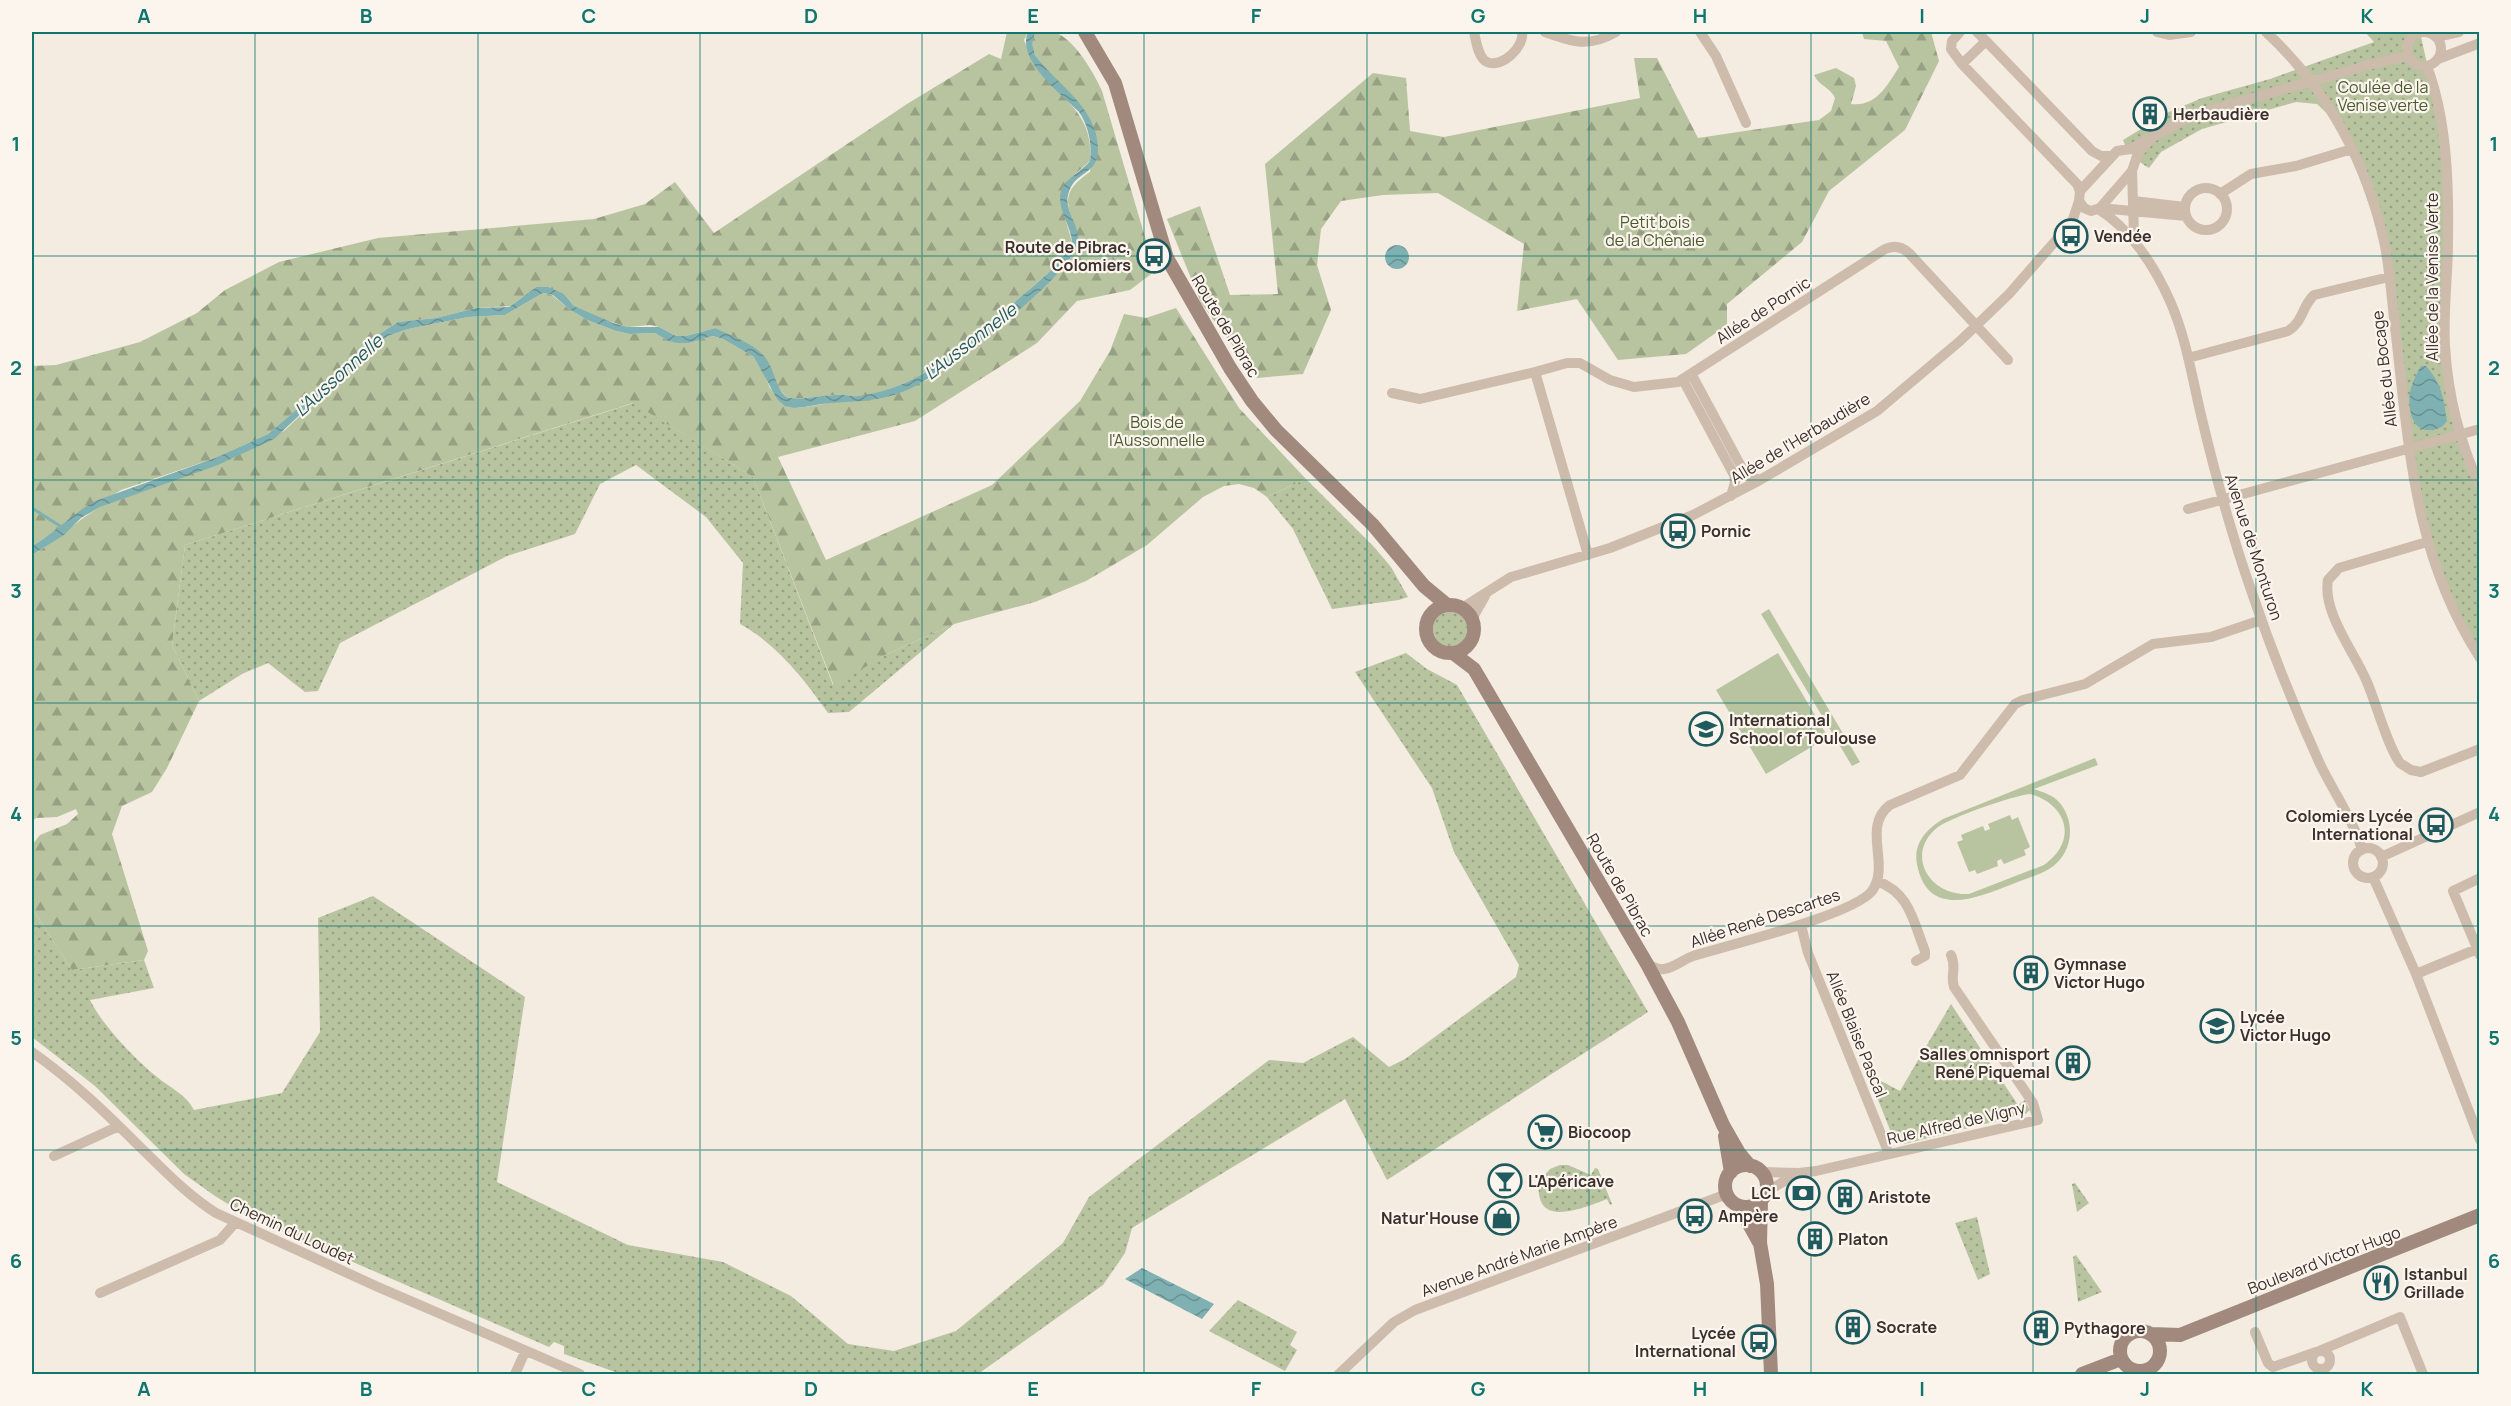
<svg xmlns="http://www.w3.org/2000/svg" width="2511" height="1406" viewBox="0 0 2511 1406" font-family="Manrope,sans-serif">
	<defs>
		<pattern id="green-dots" width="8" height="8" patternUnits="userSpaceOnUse" patternTransform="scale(1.5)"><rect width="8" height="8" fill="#b8c4a0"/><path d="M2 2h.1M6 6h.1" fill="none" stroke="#97a083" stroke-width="1.8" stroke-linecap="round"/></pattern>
		<pattern id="forest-firs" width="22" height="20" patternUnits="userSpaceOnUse" patternTransform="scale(1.5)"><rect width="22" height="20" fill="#b8c4a0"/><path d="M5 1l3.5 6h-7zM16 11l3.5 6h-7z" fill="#97a083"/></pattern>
		<pattern id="water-waves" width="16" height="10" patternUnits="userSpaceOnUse" patternTransform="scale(1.5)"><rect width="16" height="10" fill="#7fb0b2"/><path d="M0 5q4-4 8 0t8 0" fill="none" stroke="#699091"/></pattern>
	</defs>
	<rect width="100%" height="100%" fill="#f4ebe1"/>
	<!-- green -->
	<path fill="url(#green-dots)" d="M2365 32H2420L2442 132 2448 375 2479 486V658L2427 542 2385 248 2341 127 2317 104 2296 102 2202 129 2161 152 2149 168C2137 161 2128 153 2123 140L2169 112 2202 98 2270 79 2374 42Z
		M634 403 753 477 833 685 885 655 954 624 849 712 828 713C804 679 777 644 740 624L743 563 706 517 636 465 600 484 575 534 507 556 340 643 318 691 305 692 268 663 242 674 199 701 172 645 185 545Z
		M1306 479 1374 547 1391 567 1408 597 1399 600 1332 609 1293 529 1267 497Z
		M1433 629a17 17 0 1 1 34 0a17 17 0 1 1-34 0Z
		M1406 653 1427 669 1457 685 1648 1012 1387 1180 1345 1099 1132 1228 1125 1253 1103 1285 978 1374H621L564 1354V1346L554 1342 549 1347 249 1217 215 1196 184 1174 95 1086 32 1037V908L72 970 144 960 154 988 90 1000C102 1025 135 1059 157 1077 170 1088 186 1094 194 1110L282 1093 320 1032 318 918 373 896 525 997 497 1182 628 1245 723 1262 791 1296 848 1344 894 1351 956 1331 1063 1243 1089 1197 1269 1060 1303 1063 1353 1037 1389 1067 1405 1059 1516 977 1519 965 1454 852 1432 788 1355 672Z
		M1951 1004 2018 1105 2025 1100 2030 1110 2025 1114 1904 1144 1901 1138 1894 1140 1873 1087 1881 1081 1900 1091Z
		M1560 1165H1568L1591 1175 1595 1168 1598 1169 1612 1204 1610 1205 1607 1199C1583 1208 1534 1230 1539 1182L1550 1169Z
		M2075 1183 2089 1203 2077 1212 2072 1184Z
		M1977 1217 1990 1274 1978 1280 1955 1223Z
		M2076 1255 2102 1292 2078 1302 2073 1257Z
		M1238 1300 1297 1332 1290 1345 1297 1350 1285 1371 1209 1331Z"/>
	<!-- forest -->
	<path fill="url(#forest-firs)" d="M1007 32H1028L1024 40C1028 49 1032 62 1038 70 1064 102 1094 114 1090 161L1067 181 1061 204 1072 242C1061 265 1037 283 1018 299 974 340 922 388 859 396 851 397 843 394 836 395 818 395 803 401 786 397L774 381 768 362 715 328 686 336H676L659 327 650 325 628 327 595 317 574 306 564 294 536 287 510 306 476 308 436 318 398 322 370 340 318 391 268 434 215 458 121 490 32 546V366L56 365 140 342 197 313 225 290 279 262 378 238 594 219 645 204 675 182 714 233 907 104 989 54 1001 59Z
		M1035 32C1041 32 1049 30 1054 32 1074 38 1094 73 1102 91L1155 271 1130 290 1077 301 1037 343 915 421 778 457 826 560 992 485 1080 401 1110 351 1124 314 1146 318 1176 308 1239 408 1306 479 1267 497 1254 488 1239 484 1224 486 1203 497 1147 545 1086 581 1035 602 954 624 885 655 834 686 753 477 633 403 185 545 172 645 199 701 167 768 152 792 122 806 112 834 148 951 144 960 72 970 32 908V845L40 835 67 824 78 814 76 809 57 817 36 818 32 821V555C57 541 76 521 100 507L284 431 366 353 388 336 408 329 468 317 505 315 543 293 552 295 569 309 587 320 616 331 630 334 655 333 668 341 689 343 713 336 723 339 754 357 760 364 770 388 795 408C826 405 855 397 885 390 898 387 913 386 925 381 948 372 1067 273 1074 252 1085 215 1045 202 1090 172L1095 131 1035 55 1031 44Z
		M1862 32H1931L1939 61 1905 130 1829 191 1802 242 1727 304V325L1686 354 1618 360 1577 299 1517 311 1524 244 1438 193 1383 195 1341 201 1321 229 1317 265 1331 310 1303 374 1257 378 1201 303 1167 219 1200 206 1230 295 1278 294 1265 164 1373 73 1406 78 1410 131 1444 137 1640 98 1634 58H1657L1698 138 1819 120 1831 111 1835 98C1830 87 1819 86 1814 75L1836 68 1854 78 1856 86 1851 104C1876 107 1887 86 1899 67L1886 41 1864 39Z"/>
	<!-- pitch -->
	<path fill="#b8c4a0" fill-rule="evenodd" d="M1769 609 1860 762 1852 766 1761 614Z
		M1778 653 1828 737 1766 774 1716 690Z
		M2095 758 2098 765 2034 789C2042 792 2051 794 2058 801 2077 821 2073 855 2049 869 2037 876 2022 880 2010 885 1975 899 1927 918 1917 864 1913 843 1927 829 1943 819ZM2030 794C2068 805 2078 841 2044 865L1969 894C1927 896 1905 852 1938 827 1952 817 2012 796 2030 794Z
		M2010 815 2012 820 2018 817 2030 847 2024 850 2026 855 2004 864 2001 859 1997 861 1998 866 1977 874 1975 870 1969 872 1957 842 1963 840 1961 835 1983 826 1985 831 1990 829 1988 824Z"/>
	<!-- water -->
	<path fill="url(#water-waves)" d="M1028 32H1035L1032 44 1035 55C1054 81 1088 102 1096 134 1106 179 1075 166 1068 195 1064 211 1081 227 1078 243 1070 278 942 375 907 390 883 401 857 401 831 403 819 404 807 407 795 408L785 406 777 399 754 357 723 339 713 336 689 343H678L668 341 655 333 630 334 616 331 587 320 569 309 553 295 543 293 505 315 468 317 408 329 388 336 366 353 274 439 218 465 100 507 81 518 64 535 32 555V546C55 533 72 514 95 501L215 458 268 434 318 391 370 340 398 322 436 318 476 308 509 307 536 287H548L564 294 574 306 613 323 628 327H659L676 336H686L715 328C731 336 757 344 767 360 775 372 775 386 786 397 803 401 818 395 836 395 844 394 851 397 859 396 922 388 974 340 1018 299 1037 283 1061 265 1072 242 1071 223 1051 202 1065 183 1072 175 1083 170 1090 161 1092 144 1089 127 1079 112 1060 93 1016 60 1028 32Z
		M1385 257a12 12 0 1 1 24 0a12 12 0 1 1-24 0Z
		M2421 366H2426C2442 385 2443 396 2447 421 2443 427 2439 429 2432 430 2410 433 2407 404 2411 388 2413 380 2417 373 2421 366Z
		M1142 1268 1214 1304 1202 1319 1125 1279Z"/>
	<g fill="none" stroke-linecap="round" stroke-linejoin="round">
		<!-- stream -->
		<path stroke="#7fb0b2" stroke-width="3" d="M32 508 63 528"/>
		<!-- street -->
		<path stroke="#cdbbac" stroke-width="10" d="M2407 49a17 17 0 1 1 34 0a17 17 0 1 1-34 0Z
			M1474 32C1476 40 1478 58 1487 62 1502 69 1525 46 1522 32
			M1545 32C1573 42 1588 48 1616 32
			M1700 32 1716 56 1746 123
			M1960 32 1952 41 1951 49 1962 64 1986 41 1977 32
			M2157 32 2169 35 2191 32
			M2266 32C2327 88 2368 165 2385 246 2390 273 2392 301 2395 327 2409 446 2413 554 2480 658
			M2436 37 2459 32
			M1986 41 2092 151 2101 156H2111
			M2438 59 2480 43
			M1962 64 2077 184 2080 191
			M2427 66C2447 120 2449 183 2448 241 2448 276 2443 311 2445 346 2448 395 2459 441 2480 486
			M2151 139 2138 153 2132 171 2100 208 2091 211 2084 208 2079 201 2080 191 2117 151 2131 149 2182 121 2210 110 2376 63 2408 56
			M2132 171 2134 235 2137 245
			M2185 209a21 21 0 1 1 42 0a21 21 0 1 1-42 0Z
			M2220 194 2251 174 2296 166 2352 149
			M2133 201 2185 207
			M2100 208 2186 216
			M2098 209C2130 228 2155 267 2170 301 2186 337 2192 377 2201 415 2215 474 2231 533 2251 590 2271 649 2294 707 2320 764 2333 791 2354 821 2362 850
			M2188 358 2288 331C2303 322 2302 306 2314 295L2389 277
			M1692 375 1743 470 1749 476 1760 480
			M1683 380 1734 475 1735 482 1731 496
			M1392 393 1420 399 1535 372
			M2188 509 2480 429
			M2427 542 2339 568 2328 580C2322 612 2355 653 2367 682 2376 703 2388 747 2400 763L2411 770 2421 772 2480 749
			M1588 555 1535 372 1567 363H1580L1610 380 1634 387 1678 382 1885 249C1894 245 1902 247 1909 253L2008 360
			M1462 608 1511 577 1610 548 1693 515 1760 480 1877 411 1960 341 2009 294 2072 222 2079 201
			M1472 619 1485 596
			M2353 863a15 15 0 1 1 30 0a15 15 0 1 1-30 0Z
			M2381 857 2480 812
			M2373 877 2416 974 2480 1140
			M2480 878 2453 891 2480 955
			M1877 881C1910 893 1913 921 1925 951V956L1916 961
			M1801 925 1808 953 1889 1154
			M1647 964C1653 967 1658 970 1664 969 1674 968 1684 959 1693 956 1729 945 1853 915 1872 891 1891 865 1861 827 1890 805L1960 775 2015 704 2023 700 2085 684 2153 644 2211 637 2261 620
			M2416 974 2477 949
			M32 1052C72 1080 105 1112 139 1146 164 1170 187 1195 216 1213L378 1287 580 1374
			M54 1156 119 1126
			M1761 1172 1799 1173 1816 1171 2038 1120 2033 1103 1954 987C1950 976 1957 968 1951 955
			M1767 1191 1799 1173
			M100 1293 220 1240 235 1223
			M2255 1332 2268 1363 2273 1367 2316 1352
			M2312 1360a9 9 0 1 1 18 0a9 9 0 1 1-18 0Z
			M2319 1351 2400 1317 2423 1374
			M2148 1369 2149 1374
			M515 1374 525 1352
			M1339 1374 1394 1322 1415 1310 1727 1194"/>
		<!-- secondary -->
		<path stroke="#a18a7d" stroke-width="14" d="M1085 32 1115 83 1167 258 1230 368 1252 401 1276 430 1373 525 1424 586 1447 605
			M1426 629a24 24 0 1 1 48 0a24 24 0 1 1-48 0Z
			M1453 653 1474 669 1647 964 1678 1022 1723 1125 1739 1153 1750 1166
			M1725 1136 1731 1172
			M1725 1186a21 21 0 1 1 42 0a21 21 0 1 1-42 0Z
			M1761 1201 1760 1243 1767 1284 1771 1374
			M1739 1206 1759 1242
			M2120 1351a20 20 0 1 1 40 0a20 20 0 1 1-40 0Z
			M2151 1334 2180 1335 2480 1215
			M2082 1374 2121 1359"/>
	</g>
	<!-- grid -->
	<path fill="none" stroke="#0f766e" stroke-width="1.5" stroke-opacity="0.55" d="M255 32V1374M478 32V1374M700 32V1374M922 32V1374M1144 32V1374M1367 32V1374M1589 32V1374M1811 32V1374M2033 32V1374M2256 32V1374M32 256H2480M32 480H2480M32 703H2480M32 926H2480M32 1150H2480"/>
	<!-- icons -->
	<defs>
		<g id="building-ring" transform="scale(1.725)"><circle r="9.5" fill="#fbf5ee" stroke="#1f5a5e" stroke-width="1.5"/><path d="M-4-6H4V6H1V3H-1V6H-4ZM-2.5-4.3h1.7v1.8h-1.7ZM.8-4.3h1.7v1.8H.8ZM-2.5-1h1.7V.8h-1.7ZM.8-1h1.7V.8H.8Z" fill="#1f5a5e"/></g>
		<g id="bus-ring" transform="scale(1.725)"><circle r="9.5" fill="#fbf5ee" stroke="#1f5a5e" stroke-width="1.5"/><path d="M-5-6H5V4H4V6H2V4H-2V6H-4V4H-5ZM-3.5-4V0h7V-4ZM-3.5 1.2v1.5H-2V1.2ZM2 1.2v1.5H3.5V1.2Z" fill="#1f5a5e"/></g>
		<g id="school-ring" transform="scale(1.725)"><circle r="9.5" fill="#fbf5ee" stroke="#1f5a5e" stroke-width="1.5"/><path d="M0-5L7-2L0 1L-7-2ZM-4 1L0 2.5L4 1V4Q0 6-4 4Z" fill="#1f5a5e"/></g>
		<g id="supermarket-ring" transform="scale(1.725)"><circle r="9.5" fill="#fbf5ee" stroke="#1f5a5e" stroke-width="1.5"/><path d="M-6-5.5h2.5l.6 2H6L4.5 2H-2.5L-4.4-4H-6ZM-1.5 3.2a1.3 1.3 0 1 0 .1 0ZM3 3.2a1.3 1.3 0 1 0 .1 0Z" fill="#1f5a5e"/></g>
		<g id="bar-ring" transform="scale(1.725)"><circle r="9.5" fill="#fbf5ee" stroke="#1f5a5e" stroke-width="1.5"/><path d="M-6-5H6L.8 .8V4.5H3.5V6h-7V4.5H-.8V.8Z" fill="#1f5a5e"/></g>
		<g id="bank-ring" transform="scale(1.725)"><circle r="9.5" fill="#fbf5ee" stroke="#1f5a5e" stroke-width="1.5"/><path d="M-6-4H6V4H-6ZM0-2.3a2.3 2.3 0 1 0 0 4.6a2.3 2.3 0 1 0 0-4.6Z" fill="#1f5a5e"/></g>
		<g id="shop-ring" transform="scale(1.725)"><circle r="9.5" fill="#fbf5ee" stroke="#1f5a5e" stroke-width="1.5"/><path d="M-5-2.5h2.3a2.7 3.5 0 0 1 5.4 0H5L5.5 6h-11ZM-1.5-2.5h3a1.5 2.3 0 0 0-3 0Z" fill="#1f5a5e"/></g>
		<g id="restaurant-ring" transform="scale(1.725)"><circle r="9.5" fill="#fbf5ee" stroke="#1f5a5e" stroke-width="1.5"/><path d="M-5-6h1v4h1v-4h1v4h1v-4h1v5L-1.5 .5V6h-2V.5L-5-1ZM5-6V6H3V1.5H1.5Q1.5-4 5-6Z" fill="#1f5a5e"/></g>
	</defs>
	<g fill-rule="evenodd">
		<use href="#building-ring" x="2150" y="114"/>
		<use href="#bus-ring" x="2071" y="236"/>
		<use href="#bus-ring" x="1154" y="256"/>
		<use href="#bus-ring" x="1678" y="531"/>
		<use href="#school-ring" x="1706" y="729"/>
		<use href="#bus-ring" x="2436" y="825"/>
		<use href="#building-ring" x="2031" y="973"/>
		<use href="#school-ring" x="2217" y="1026"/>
		<use href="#building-ring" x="2073" y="1063"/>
		<use href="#supermarket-ring" x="1545" y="1132"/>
		<use href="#bar-ring" x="1505" y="1181"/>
		<use href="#bank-ring" x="1803" y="1193"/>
		<use href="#building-ring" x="1845" y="1197"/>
		<use href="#bus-ring" x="1695" y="1216"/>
		<use href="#shop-ring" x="1502" y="1218"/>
		<use href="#building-ring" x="1815" y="1239"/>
		<use href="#restaurant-ring" x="2381" y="1283"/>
		<use href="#building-ring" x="1853" y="1327"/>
		<use href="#building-ring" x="2041" y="1328"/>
		<use href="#bus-ring" x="1759" y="1342"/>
	</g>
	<g text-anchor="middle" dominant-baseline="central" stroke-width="4.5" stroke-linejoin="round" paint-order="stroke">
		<!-- park labels -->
		<g font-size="16" fill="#4a5a2e" stroke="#fbf5ee">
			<text x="2383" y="87">Coulée de la<tspan x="2383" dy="18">Venise verte</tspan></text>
			<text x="1655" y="222">Petit bois<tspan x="1655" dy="18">de la Chênaie</tspan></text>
			<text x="1157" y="422">Bois de<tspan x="1157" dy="18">l'Aussonnelle</tspan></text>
		</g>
		<!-- poi labels -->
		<g font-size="16" font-weight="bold" fill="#3b302b" stroke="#fbf5ee" text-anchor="start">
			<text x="2173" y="114">Herbaudière</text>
			<text x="2094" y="236">Vendée</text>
			<text x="1131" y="247" text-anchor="end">Route de Pibrac,<tspan x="1131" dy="18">Colomiers</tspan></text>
			<text x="1701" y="531">Pornic</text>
			<text x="1729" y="720">International<tspan x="1729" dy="18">School of Toulouse</tspan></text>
			<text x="2413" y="816" text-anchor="end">Colomiers Lycée<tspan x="2413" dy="18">International</tspan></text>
			<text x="2054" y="964">Gymnase<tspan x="2054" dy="18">Victor Hugo</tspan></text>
			<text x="2240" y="1017">Lycée<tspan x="2240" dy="18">Victor Hugo</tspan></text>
			<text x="2050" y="1054" text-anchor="end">Salles omnisport<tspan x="2050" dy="18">René Piquemal</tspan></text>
			<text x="1568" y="1132">Biocoop</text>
			<text x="1528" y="1181">L'Apéricave</text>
			<text x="1780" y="1193" text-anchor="end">LCL</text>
			<text x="1868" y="1197">Aristote</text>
			<text x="1718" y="1216">Ampère</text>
			<text x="1479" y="1218" text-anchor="end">Natur'House</text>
			<text x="1838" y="1239">Platon</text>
			<text x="2404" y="1274">Istanbul<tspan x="2404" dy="18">Grillade</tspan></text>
			<text x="1876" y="1327">Socrate</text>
			<text x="2064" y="1328">Pythagore</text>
			<text x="1736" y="1333" text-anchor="end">Lycée<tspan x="1736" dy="18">International</tspan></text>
		</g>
		<!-- street labels -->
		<g font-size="16" fill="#3b302b" stroke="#fbf5ee">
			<text transform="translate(2432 277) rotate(-90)">Allée de la Venise Verte</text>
			<text transform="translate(1763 310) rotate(-33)">Allée de Pornic</text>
			<text transform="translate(1226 326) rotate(59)">Route de Pibrac</text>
			<text transform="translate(2384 369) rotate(-97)">Allée du Bocage</text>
			<text transform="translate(1800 438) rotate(-31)">Allée de l'Herbaudière</text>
			<text transform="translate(2254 547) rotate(72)">Avenue de Monturon</text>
			<text transform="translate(1620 885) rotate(60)">Route de Pibrac</text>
			<text transform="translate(1765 918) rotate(-18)">Allée René Descartes</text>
			<text transform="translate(1857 1034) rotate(68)">Allée Blaise Pascal</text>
			<text transform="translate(1956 1123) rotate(-13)">Rue Alfred de Vigny</text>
			<text transform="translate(292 1231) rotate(25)">Chemin du Loudet</text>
			<text transform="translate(1519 1256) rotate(-20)">Avenue André Marie Ampère</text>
			<text transform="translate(2324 1260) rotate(-21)">Boulevard Victor Hugo</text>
		</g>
		<!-- water labels -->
		<g font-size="18" font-style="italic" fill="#1f5a5e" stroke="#fbf5ee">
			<text transform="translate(970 341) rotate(-38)">L'Aussonnelle</text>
			<text transform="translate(338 375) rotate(-42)">L'Aussonnelle</text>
		</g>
	</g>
	<!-- border -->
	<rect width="2511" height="1406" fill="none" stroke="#fbf5ee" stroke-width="66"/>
	<rect x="33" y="33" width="2445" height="1340" fill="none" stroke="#0f766e" stroke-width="2"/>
	<g font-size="20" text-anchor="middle" font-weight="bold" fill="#0f766e">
		<text x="144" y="23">A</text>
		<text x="366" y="23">B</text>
		<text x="589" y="23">C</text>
		<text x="811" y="23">D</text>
		<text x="1033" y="23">E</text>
		<text x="1256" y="23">F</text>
		<text x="1478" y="23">G</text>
		<text x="1700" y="23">H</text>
		<text x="1922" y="23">I</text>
		<text x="2145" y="23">J</text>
		<text x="2367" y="23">K</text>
		<text x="16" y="151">1</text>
		<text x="2494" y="151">1</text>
		<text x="16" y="375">2</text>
		<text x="2494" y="375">2</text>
		<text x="16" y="598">3</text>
		<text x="2494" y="598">3</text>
		<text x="16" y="821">4</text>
		<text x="2494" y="821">4</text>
		<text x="16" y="1045">5</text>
		<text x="2494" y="1045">5</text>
		<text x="16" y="1268">6</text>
		<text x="2494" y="1268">6</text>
		<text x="144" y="1396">A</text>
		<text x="366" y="1396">B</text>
		<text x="589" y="1396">C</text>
		<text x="811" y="1396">D</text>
		<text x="1033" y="1396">E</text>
		<text x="1256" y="1396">F</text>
		<text x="1478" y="1396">G</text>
		<text x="1700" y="1396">H</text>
		<text x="1922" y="1396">I</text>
		<text x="2145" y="1396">J</text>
		<text x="2367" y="1396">K</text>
	</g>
</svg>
